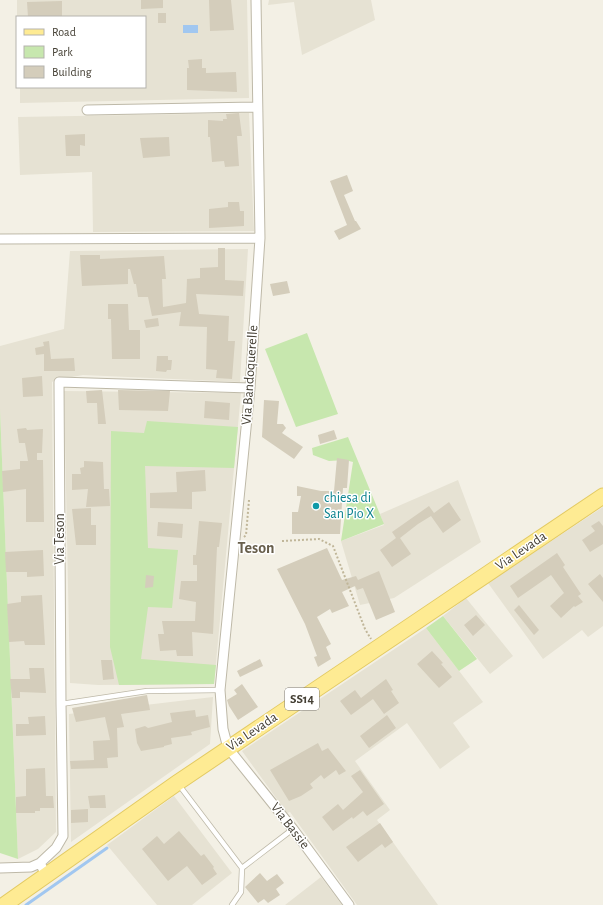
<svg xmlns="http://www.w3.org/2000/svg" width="603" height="905" viewBox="0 0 603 905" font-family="'Alegreya Sans',sans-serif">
	<rect width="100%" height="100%" fill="#f3f0e5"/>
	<!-- residential -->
	<path fill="#e6e2d3" d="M17 0H247L249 98 20 103V87H145V17H17Z
		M269 0H371L375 20 302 55 294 2 268 5Z
		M249 113 254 231 93 232 92 172 20 175 18 117Z
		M248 249 240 382 83 375 55 380 52 382 56 832 38 849 18 859 0 409V346L64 329 70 251Z
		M64 391 241 393 214 684 98 685 70 683Z
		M458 480 481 542 394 598 360 605 341 541 384 525 380 514Z
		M603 507V626L588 637 582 630 543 659 488 583Z
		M466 598 513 656 490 674 443 616Z
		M426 628 483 702 453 723 470 747 440 769 407 723 355 761 390 810 377 820 438 905H357L290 812 287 813 242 751Z
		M213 697 210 744 71 842 69 714Z
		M174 796 232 873 192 905H157L107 845Z
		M321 877 342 905H285Z"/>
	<!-- green -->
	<path fill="#c7e7ae" d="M307 333 338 414 296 427 265 349Z
		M0 409 18 859 0 853Z
		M147 421 238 427 234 468 145 466 148 548 178 550 172 608 148 607 141 659 216 665 214 684 119 685 110 647 111 431 144 433Z
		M348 437 384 524 341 541 353 462 345 460 329 461 313 455 312 448Z
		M443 616 477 659 459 671 426 628Z"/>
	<!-- water -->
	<path fill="#a1c7f0" d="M183 25H198V33H183Z"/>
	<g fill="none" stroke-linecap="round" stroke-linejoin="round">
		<!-- stream -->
		<path stroke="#a1c7f0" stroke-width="3" d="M26 905 107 848"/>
	</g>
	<!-- building -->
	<path fill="#d4cdbb" d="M141 0H163V8L141 9Z
		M209 0H231L234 30 210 31Z
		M62 1V17H28L27 2Z
		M158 13H166V23H158Z
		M202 59V68H206V73L236 72 237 92 187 90V68H189L188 60Z
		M239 113 242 136H237L239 166 225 167 224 161 212 162 210 137H208V120L223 121V119H227L226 114Z
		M85 134V146L80 145V156H66L65 135Z
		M169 137 170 156 143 158 140 138Z
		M347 175 353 191 344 195 355 221H356L361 229 339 240 334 231 347 225 330 181Z
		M228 202H239L240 211H244V226L209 228V209L228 207Z
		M218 248H225V280L244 281 243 296 196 294 199 314 229 316 228 341H235L232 379 216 378 217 370 206 369 207 327 179 326 181 312 152 316 148 297H138L136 284H134L130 269H128V284L82 286 80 255H100V259L164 256 166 279H162L163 307 186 303 187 279 200 278V268L218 267Z
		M287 281 290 293 273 296 270 284Z
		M108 304H128L129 330H140V359H112L111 319H108Z
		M158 318 159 326 146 328 144 320Z
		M49 341 51 359 74 358 75 371H44V354L36 355 35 348 44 346 43 342Z
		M157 356H168V360H172L171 370H167L166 372 156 371Z
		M42 376 43 396 23 397 22 378Z
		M102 390 106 424H98L97 403H87L86 391Z
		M118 390 170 391 168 411 119 410Z
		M264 400 279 401 277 424H283L286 428 282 433 303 447 294 459 262 437Z
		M205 401 230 403 229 420 204 418Z
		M26 428 27 430 43 429 42 453H37V460H43L44 522H26V489L3 492 2 471 20 469V461H28L25 443H19L17 429Z
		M334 430 337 439 320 444 318 435Z
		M337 458 349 460 347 488H343L340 534H292V512H298L301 496H297V486L321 491H334Z
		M84 461 103 462 104 489H109L110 506 86 507 88 489 72 490V474H81L80 468 84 467Z
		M205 470 206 491 192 492V509L150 508V493L177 492 176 472Z
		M449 502 461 520 443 533 431 516 418 524 400 538 411 554 392 567 380 550 396 538 392 532 429 506 434 513Z
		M91 508V525H96V545H76L72 509Z
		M199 521 222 523 219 547H217L213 634 192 632 193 656H177L176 650 160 651 158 634H164L162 621H195L196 602 179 599 181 581H197V565H193V555H196Z
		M599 521 603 526V544L590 552 582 540 595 531 591 526Z
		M158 522 183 524 182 538 157 536Z
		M327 548 342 580 356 576 358 580 379 571 395 612 376 620 363 588 357 590 355 586 342 592 349 606 332 613 330 609 317 617 331 644 326 647 331 659 318 667 314 657 317 656 305 624 277 569Z
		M43 550 44 576 27 577V572H6L5 552Z
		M557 553 565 565 563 567 581 594 578 596 583 602 575 607 574 606 561 618 550 606 564 593 551 575 518 598 510 586Z
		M600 574 603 578V602L588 584Z
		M146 575 154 576 153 587 145 588Z
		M42 595 45 645H25L24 641 9 642 7 604 21 602V596Z
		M519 605 539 630 534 635 514 610Z
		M476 615 485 625 473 636 464 625Z
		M432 651 443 663 441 664 452 677 439 688 417 664Z
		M260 659 263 666 240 677 237 671Z
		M101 660H112L114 679 103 680Z
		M29 668H44L46 693 20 692V698H12L10 679H30Z
		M386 679 393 690 391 691 399 703 384 714 373 699 351 715 340 701 355 690 361 698Z
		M242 684 258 707 238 720 229 706 227 700 237 694 234 690Z
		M147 695 150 710 121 714 124 727 117 728 118 757 107 758 108 768 71 769 70 761 94 760 93 741 110 740 105 717 76 722 72 708Z
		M195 710 196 717 208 715 210 727 191 732 192 735 171 738 172 744 164 746V747L141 751 137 743 135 729 145 726 148 728 172 722 170 713Z
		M387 715 396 728 369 748 360 736Z
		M45 716 46 735 16 736V724H29L28 717Z
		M318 743 322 751 328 748 346 771 339 775 336 770 324 779 321 775 310 784 313 788 301 796 289 801 270 770Z
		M45 768 46 796H53L54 808H40V811H35V813H16V797L26 796V769Z
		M360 770 384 804 367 816 363 811 353 819 352 817 333 831 322 817 338 804 343 810 363 792 351 776Z
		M105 795 106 808H90L88 796Z
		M88 809V822L71 823V810Z
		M380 823 393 842 385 848 382 844 358 862 346 847Z
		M179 831 201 856 204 854 214 867 213 868 217 874 202 885 187 866 168 881 142 849 157 836 164 844Z
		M260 873 267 881 277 874 284 883 276 889 280 895 268 903 264 899 258 903 245 887Z"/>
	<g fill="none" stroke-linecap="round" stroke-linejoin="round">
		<!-- service casing -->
		<g stroke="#beb9a8" stroke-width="6">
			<path id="service" d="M61 704 147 691 220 690
				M179 785 242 868 241 892 232 905
				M242 868 293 829"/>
		</g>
		<!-- minor casing -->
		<g stroke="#beb9a8" stroke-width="11">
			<path id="minor" d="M256 0 260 238 250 388 220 690 223 729 228 748 293 829 349 905
				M87 110 257 107
				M0 239 260 238
				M0 868 31 867 40 863
				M46 875 40 863 56 848 63 836 61 704 59 382 250 388"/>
		</g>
		<!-- primary casing -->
		<g stroke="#e3ca63" stroke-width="17">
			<path id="primary" d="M4 905 177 783 603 496"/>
		</g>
		<!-- path -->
		<path stroke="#c0b699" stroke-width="2" stroke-dasharray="2 2" stroke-linecap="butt" d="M244 537 246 535 249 500
			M282 541 319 539 333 546 365 629 371 639"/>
		<!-- service -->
		<use href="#service" stroke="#fff" stroke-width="4.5"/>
		<!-- minor -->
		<use href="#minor" stroke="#fff" stroke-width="9"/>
		<!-- primary -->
		<use href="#primary" stroke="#feeb93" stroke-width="15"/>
	</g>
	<!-- markers -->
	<circle fill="#0f9aa8" stroke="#fff" stroke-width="1.5" cx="316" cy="506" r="4"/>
	<g text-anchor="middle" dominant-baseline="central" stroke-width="3" stroke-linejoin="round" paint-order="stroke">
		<!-- shield labels -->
		<rect fill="#fff" stroke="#7d7972" stroke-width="1" x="285" y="688" width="34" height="22" rx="3"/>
		<g font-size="13" font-weight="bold" fill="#454035">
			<text x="302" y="699">SS14</text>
		</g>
		<!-- street labels -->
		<g font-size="14" fill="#454035" stroke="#fff">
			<text transform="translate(250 375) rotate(-86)">Via Bandoquerelle</text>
			<text transform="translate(60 539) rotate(-90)">Via Teson</text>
			<text transform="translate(521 551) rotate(-34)">Via Levada</text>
			<text transform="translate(252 732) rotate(-34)">Via Levada</text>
			<text transform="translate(290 826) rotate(52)">Via Bassie</text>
		</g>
		<!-- culture labels -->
		<g font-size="14" fill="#0d838f" stroke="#fff" text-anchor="start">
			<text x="324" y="498">chiesa di<tspan x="324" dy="16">San Pio X</tspan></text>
		</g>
		<!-- quarter labels -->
		<g font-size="16" font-weight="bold" fill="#685f4c" stroke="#fff">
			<text x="256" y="548">Teson</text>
		</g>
	</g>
	<!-- legend -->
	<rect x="16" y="16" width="130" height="72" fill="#ffffff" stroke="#b5b3ae"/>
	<rect x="24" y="29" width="20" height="6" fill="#feeb93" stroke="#b5b3ae"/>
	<text x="52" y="36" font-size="12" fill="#454035">Road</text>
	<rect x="24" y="46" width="20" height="12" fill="#c7e7ae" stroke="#b5b3ae"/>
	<text x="52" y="56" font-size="12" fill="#454035">Park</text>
	<rect x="24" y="66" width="20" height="12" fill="#d4cdbb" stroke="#b5b3ae"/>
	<text x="52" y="76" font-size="12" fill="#454035">Building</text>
</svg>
